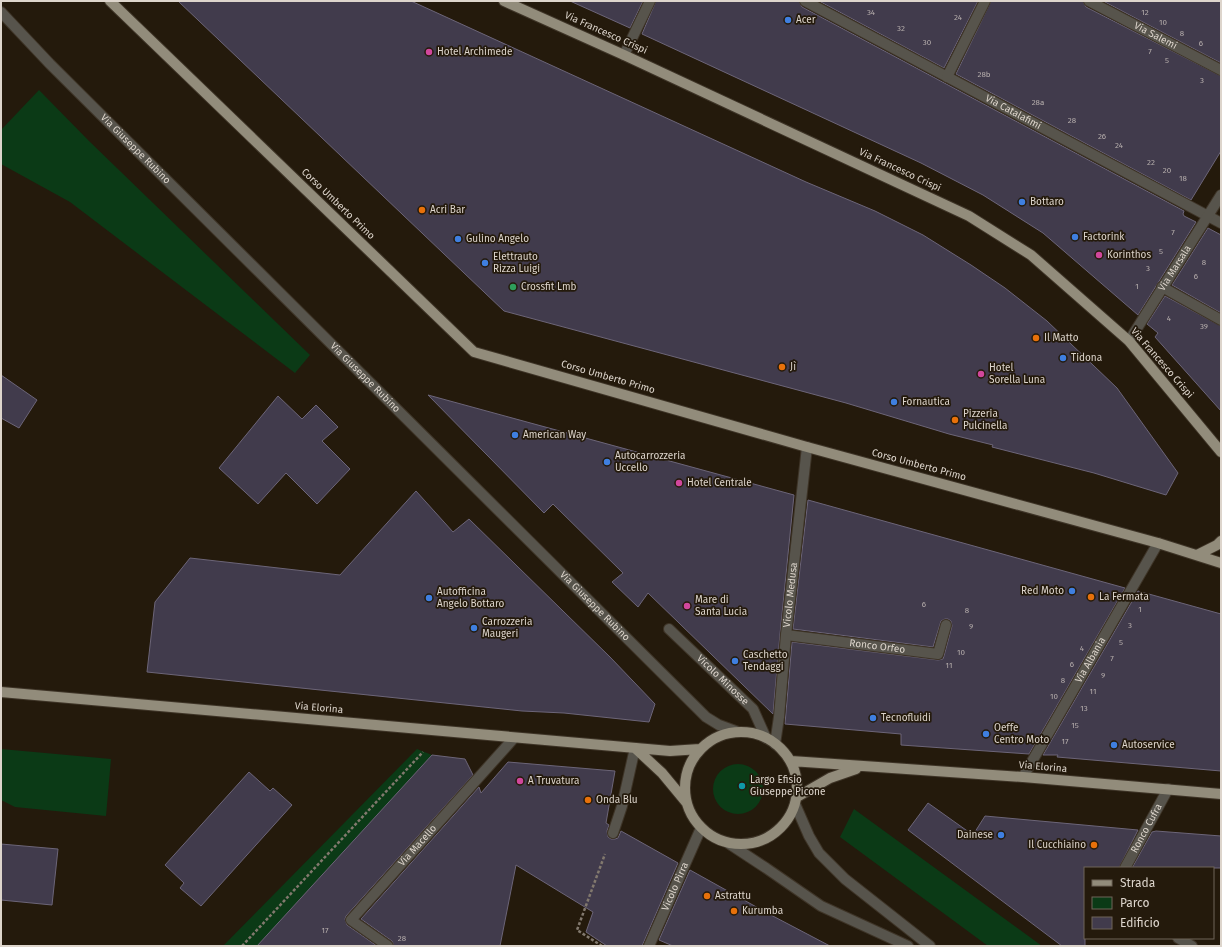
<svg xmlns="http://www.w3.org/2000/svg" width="1222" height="947" viewBox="0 0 1222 947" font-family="'Fira Sans',sans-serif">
	<rect width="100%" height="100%" fill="#241a0c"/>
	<!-- green -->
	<path fill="#0b3a16" d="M39 90 89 141 310 355 295 373 70 202 1 164V130Z
		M1 749 111 759 106 816 15 807 1 800Z
		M417 749 432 755 257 946H223Z
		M713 789a25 25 0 1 1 50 0a25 25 0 1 1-50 0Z
		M854 809 1042 946H988L840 837Z"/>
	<!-- building -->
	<path fill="#413b4c" stroke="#6c6578" d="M178 1H411L806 182 875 211 923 235 971 265 1005 288 1047 321 1117 388 1178 473 1166 495 1094 473 992 447 993 445 949 434 846 403 504 311Z
		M570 1H643L630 28Z
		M656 1H799L802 7 1184 211 1183 214 1184 216 1196 222 1138 315 1043 233 983 195 921 163 642 34Z
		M819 1H978L944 68Z
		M991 1H1083L1086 7 1221 76V151L1191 200 956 74Z
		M1103 1H1221V63Z
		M1208 228 1221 235V313L1172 285Z
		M1165 296 1221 326V411L1155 337 1158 333 1147 324Z
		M1 375 37 400 19 428 1 418Z
		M428 395 794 495 780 634 773 714 648 593 638 607 612 582 623 573 553 504 544 513Z
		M278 396 302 419 316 405 338 427 322 441 350 469 317 504 286 473 258 504 219 468Z
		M416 491 453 532 469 519 610 657 655 704 649 722 564 713 522 711 147 672 155 602 190 558 340 575Z
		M808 500 1125 588 1029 754 901 745V734L785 724 792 642 938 660 943 659 944 656 952 626 951 621 948 619H945L941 621 933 647 793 629Z
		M1138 591 1221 614V771L1057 757 1058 755H1043Z
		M432 755 465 759 473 775 346 916 345 919 347 925 377 946H257Z
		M508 762 615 771 606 823 609 825 607 831 608 837 611 839H615L618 838 621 831 678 863 642 946H607L586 932 593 912 516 865 500 946H394L392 941 361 919 479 787 481 793Z
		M249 772 270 791 273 788 292 805 201 906 180 888 184 883 165 865Z
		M928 803 973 835 985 816 1138 830 1119 868H1085V946H1062L908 830Z
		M1156 831 1221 836V868H1132L1152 832Z
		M1 844 58 849 52 905 1 900Z
		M690 870 769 914 830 946H673L659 940Z"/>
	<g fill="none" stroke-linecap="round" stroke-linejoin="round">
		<!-- minor casing -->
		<g stroke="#3e3427" stroke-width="12">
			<g id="minor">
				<path id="s1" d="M805 1 1221 223"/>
				<path id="s2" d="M1089 1 1221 70"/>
				<path id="s3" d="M1 12 50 64 706 717 719 725 738 732"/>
				<path d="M624 55 650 1"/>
				<path d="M947 77 985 1"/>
				<path d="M1162 287 1221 320"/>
				<path id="s4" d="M1129 341 1221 195"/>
				<path id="s5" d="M669 629 753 709 766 738"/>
				<path id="s6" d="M786 635 938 654 946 625"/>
				<path id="s7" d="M775 744 779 717 786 635 807 447"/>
				<path id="s8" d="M1023 777 1158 543"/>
				<path d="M795 804 809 836 819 853 845 879 930 946"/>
				<path d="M613 833 622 806 635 748"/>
				<path d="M728 843 766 868 821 906 908 946"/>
				<path id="s9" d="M1125 868 1168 789"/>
				<path d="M1178 938 1192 946"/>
				<path id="s10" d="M388 946 351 920 514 738"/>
				<path id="s11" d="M649 946 701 828"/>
			</g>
		</g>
		<!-- major casing -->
		<g stroke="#3e3427" stroke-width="12">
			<path id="major" d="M110 1 474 352 807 447 1158 543 1221 563
				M504 1 624 55 969 216 1031 255 1129 341 1221 452
				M1197 555 1217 545 1221 541
				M1 692 670 751 700 749
				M685 788a56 56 0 1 1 112 0a56 56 0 1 1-112 0Z
				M635 748 662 773 686 802
				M791 761 1023 777 1221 794
				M797 797 830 778 856 769"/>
		</g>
		<!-- path -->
		<path stroke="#82796e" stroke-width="2.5" stroke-dasharray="3 2" stroke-linecap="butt" d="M242 946 423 752
			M602 946 577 930 605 854"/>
		<!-- minor -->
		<use href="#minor" stroke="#57544c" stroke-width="10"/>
		<!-- major -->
		<use href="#major" stroke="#928c7b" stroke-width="10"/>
	</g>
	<!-- markers -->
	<g fill="#3f7fe0" stroke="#241a0c" stroke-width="1.5">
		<circle cx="788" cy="20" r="4"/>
		<circle cx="1022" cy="202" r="4"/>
		<circle cx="1075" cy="237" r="4"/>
		<circle cx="458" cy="239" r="4"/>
		<circle cx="485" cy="263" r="4"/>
		<circle cx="1063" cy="358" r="4"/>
		<circle cx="894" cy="402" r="4"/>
		<circle cx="515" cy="435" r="4"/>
		<circle cx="607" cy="462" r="4"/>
		<circle cx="1072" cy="591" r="4"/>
		<circle cx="429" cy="598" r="4"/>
		<circle cx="474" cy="628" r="4"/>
		<circle cx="735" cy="661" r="4"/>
		<circle cx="873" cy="718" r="4"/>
		<circle cx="986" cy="734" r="4"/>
		<circle cx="1114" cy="745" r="4"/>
		<circle cx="1001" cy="835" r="4"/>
	</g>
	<g fill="#d1479c" stroke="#241a0c" stroke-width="1.5">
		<circle cx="429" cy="52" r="4"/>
		<circle cx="1099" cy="255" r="4"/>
		<circle cx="981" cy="374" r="4"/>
		<circle cx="679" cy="483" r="4"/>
		<circle cx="687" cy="606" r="4"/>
		<circle cx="520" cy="781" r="4"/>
	</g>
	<g fill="#e8710a" stroke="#241a0c" stroke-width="1.5">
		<circle cx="422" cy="210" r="4"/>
		<circle cx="1036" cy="338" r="4"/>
		<circle cx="782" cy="367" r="4"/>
		<circle cx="955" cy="420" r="4"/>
		<circle cx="1091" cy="597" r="4"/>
		<circle cx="588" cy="800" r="4"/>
		<circle cx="1094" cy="845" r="4"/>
		<circle cx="707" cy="896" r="4"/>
		<circle cx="734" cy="911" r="4"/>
	</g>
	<circle fill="#2e9e5b" stroke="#241a0c" stroke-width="1.5" cx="513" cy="287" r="4"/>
	<circle fill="#0f9aa8" stroke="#241a0c" stroke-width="1.5" cx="742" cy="786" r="4"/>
	<g text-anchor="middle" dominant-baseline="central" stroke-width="3.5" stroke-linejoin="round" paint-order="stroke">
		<!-- number labels -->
		<g font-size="8" fill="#b6aeac">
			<text x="871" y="12">34</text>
			<text x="1145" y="12">12</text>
			<text x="958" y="17">24</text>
			<text x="1163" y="22">10</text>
			<text x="901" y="28">32</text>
			<text x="1182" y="33">8</text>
			<text x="927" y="42">30</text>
			<text x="1201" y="43">6</text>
			<text x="1150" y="51">7</text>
			<text x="1167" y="60">5</text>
			<text x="984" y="74">28b</text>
			<text x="1202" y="80">3</text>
			<text x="1038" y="102">28a</text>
			<text x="1072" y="120">28</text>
			<text x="1102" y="136">26</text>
			<text x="1119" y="145">24</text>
			<text x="1151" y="162">22</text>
			<text x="1167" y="170">20</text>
			<text x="1183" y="178">18</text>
			<text x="1173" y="232">7</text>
			<text x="1161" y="251">5</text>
			<text x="1204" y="262">8</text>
			<text x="1148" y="268">3</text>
			<text x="1196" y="276">6</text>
			<text x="1137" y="286">1</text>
			<text x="1169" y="318">4</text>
			<text x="1204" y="326">39</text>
			<text x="924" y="604">6</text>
			<text x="1140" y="609">1</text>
			<text x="967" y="610">8</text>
			<text x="1130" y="625">3</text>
			<text x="971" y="626">9</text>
			<text x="1121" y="642">5</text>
			<text x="1082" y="648">4</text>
			<text x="961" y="652">10</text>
			<text x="1112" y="658">7</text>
			<text x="1072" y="664">6</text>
			<text x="949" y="665">11</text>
			<text x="1103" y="675">9</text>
			<text x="1063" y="680">8</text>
			<text x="1093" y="691">11</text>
			<text x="1054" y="696">10</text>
			<text x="1084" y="708">13</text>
			<text x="1075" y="725">15</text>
			<text x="1065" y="741">17</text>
			<text x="325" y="930">17</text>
			<text x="402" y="938">28</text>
		</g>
		<!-- poi labels -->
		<g font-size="10" fill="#ddd5cc" stroke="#241a0c" text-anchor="start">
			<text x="796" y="20">Acer</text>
			<text x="437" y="52">Hotel Archimede</text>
			<text x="1030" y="202">Bottaro</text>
			<text x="430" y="210">Acri Bar</text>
			<text x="1083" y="237">Factorink</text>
			<text x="466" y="239">Gulino Angelo</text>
			<text x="1107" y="255">Korinthos</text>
			<text x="493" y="257">Elettrauto<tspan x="493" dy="12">Rizza Luigi</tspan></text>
			<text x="521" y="287">Crossfit Lmb</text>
			<text x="1044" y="338">Il Matto</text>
			<text x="1071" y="358">Tidona</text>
			<text x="790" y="367">Jì</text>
			<text x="989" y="368">Hotel<tspan x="989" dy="12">Sorella Luna</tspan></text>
			<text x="902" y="402">Fornautica</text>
			<text x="963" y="414">Pizzeria<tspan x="963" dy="12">Pulcinella</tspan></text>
			<text x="523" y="435">American Way</text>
			<text x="615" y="456">Autocarrozzeria<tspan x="615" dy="12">Uccello</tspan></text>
			<text x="687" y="483">Hotel Centrale</text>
			<text x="1064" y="591" text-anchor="end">Red Moto</text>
			<text x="437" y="592">Autofficina<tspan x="437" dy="12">Angelo Bottaro</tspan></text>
			<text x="1099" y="597">La Fermata</text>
			<text x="695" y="600">Mare di<tspan x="695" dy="12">Santa Lucia</tspan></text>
			<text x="482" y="622">Carrozzeria<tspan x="482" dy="12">Maugeri</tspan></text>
			<text x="743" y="655">Caschetto<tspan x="743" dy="12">Tendaggi</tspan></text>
			<text x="881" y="718">Tecnofluidi</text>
			<text x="994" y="728">Oeffe<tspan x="994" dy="12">Centro Moto</tspan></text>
			<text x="1122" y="745">Autoservice</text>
			<text x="750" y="780">Largo Efisio<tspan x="750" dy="12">Giuseppe Picone</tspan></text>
			<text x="528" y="781">A Truvatura</text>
			<text x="596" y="800">Onda Blu</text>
			<text x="993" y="835" text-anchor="end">Dainese</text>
			<text x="1086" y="845" text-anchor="end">Il Cucchiaino</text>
			<text x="715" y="896">Astrattu</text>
			<text x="742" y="911">Kurumba</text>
		</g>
		<!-- street labels -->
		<g font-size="10" fill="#ddd5cc" stroke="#241a0c">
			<text transform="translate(606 33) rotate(24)">Via Francesco Crispi</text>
			<text stroke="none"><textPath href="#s2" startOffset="75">Via Salemi</textPath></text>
			<text stroke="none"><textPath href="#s1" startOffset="236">Via Catalafimi</textPath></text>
			<text stroke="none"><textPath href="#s3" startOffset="192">Via Giuseppe Rubino</textPath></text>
			<text transform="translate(900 170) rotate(25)">Via Francesco Crispi</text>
			<text transform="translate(338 204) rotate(44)">Corso Umberto Primo</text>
			<text stroke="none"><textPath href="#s4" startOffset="86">Via Marsala</textPath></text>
			<text transform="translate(1162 363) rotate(49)">Via Francesco Crispi</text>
			<text transform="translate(608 377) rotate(16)">Corso Umberto Primo</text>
			<text stroke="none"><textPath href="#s3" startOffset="516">Via Giuseppe Rubino</textPath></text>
			<text transform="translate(919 465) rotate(15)">Corso Umberto Primo</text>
			<text stroke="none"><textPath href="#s7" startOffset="150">Vicolo Medusa</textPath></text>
			<text stroke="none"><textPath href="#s3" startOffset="840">Via Giuseppe Rubino</textPath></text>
			<text stroke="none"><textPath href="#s6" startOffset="92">Ronco Orfeo</textPath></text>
			<text stroke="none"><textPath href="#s8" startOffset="135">Via Albania</textPath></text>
			<text stroke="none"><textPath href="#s5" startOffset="74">Vicolo Minosse</textPath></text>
			<text transform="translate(319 708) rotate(5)">Via Elorina</text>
			<text transform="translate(1043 767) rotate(5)">Via Elorina</text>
			<text stroke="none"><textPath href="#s9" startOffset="45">Ronco Cufra</textPath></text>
			<text stroke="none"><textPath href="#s10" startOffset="145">Via Macello</textPath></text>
			<text stroke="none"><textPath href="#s11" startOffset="65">Vicolo Pirra</textPath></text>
		</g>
	</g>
	<!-- border -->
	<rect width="1222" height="947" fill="none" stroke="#ddd5cc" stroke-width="4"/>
	<!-- legend -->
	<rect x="1084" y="867" width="130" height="72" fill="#241a0c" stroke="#6e6559"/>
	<rect x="1092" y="880" width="20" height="6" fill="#928c7b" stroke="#6e6559"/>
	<text x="1120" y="887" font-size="12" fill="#ddd5cc">Strada</text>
	<rect x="1092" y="897" width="20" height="12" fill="#0b3a16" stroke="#6e6559"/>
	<text x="1120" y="907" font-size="12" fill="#ddd5cc">Parco</text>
	<rect x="1092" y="917" width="20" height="12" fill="#413b4c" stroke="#6e6559"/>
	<text x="1120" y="927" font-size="12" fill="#ddd5cc">Edificio</text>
</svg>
